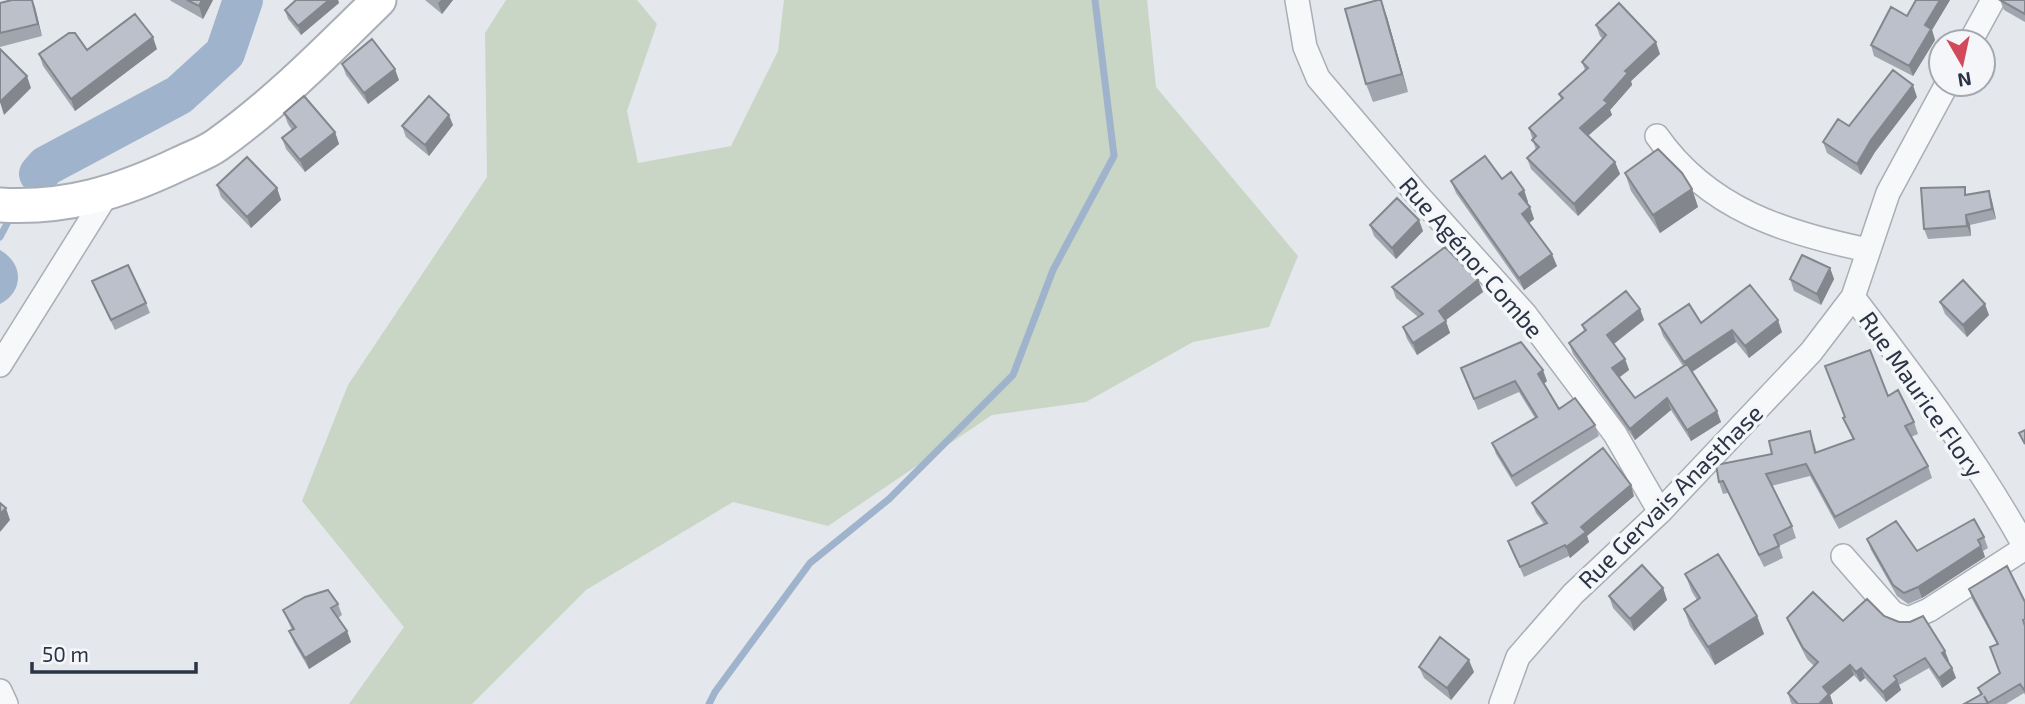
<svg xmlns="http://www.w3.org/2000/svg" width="2025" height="704" viewBox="0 0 2025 704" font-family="'Exo 2',sans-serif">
	<rect width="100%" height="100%" fill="#e4e7ec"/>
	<!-- green -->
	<path fill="#c9d6c5" d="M506 0H637L657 24 627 111 638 163 731 146 778 51 784 0H1147L1156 87 1298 256 1269 327 1193 342 1086 402 992 415 828 526 733 502 586 590 472 704H349L404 627 302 501 348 385 487 177 485 33Z"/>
	<!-- water -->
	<path fill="#9fb4cc" d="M0 250C24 264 24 291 0 304Z"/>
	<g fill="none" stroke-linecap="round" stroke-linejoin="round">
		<!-- stream -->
		<path stroke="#9fb4cc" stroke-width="7" d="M0 237 11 216
			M709 704 715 692 810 563 889 499 1013 375 1053 270 1114 156 1095 0"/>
		<!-- river -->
		<path stroke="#9fb4cc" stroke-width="40" d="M39 174 46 166 179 95 225 53 243 0"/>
		<!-- street casing -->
		<g stroke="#a9aeb7" stroke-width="26">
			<path id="street" d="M1297 0 1305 47 1318 78 1415 192 1525 314 1615 434 1660 512
				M1970 42 1993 0
				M1947 84 1888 193 1853 297C1914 377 1976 458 2025 547
				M1657 136C1708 209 1785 233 1868 250
				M0 365 107 194
				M1843 556 1893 613 1908 619 1929 610 2025 548
				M0 691 6 704
				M1501 704 1518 657 1573 594 1660 512 1811 352 1853 297"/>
		</g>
		<!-- secondary casing -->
		<g stroke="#a9aeb7" stroke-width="37">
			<path id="secondary" d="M0 205C66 209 120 192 179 164 191 158 206 153 217 145 276 103 327 51 379 0"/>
		</g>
		<!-- street -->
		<use href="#street" stroke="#f7f8fa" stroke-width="23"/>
		<!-- secondary -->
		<use href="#secondary" stroke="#fff" stroke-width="33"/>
	</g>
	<!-- wall -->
	<path fill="#a1a5ae" d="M32 0 42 36 0 47V3Z
		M170 0H213L203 19 171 1Z
		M296 0H338L339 3 301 35 288 19 285 10Z
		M425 0H453L442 14Z
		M1916 0H1950L1932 30 1935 40 1913 76 1874 56 1871 45 1907 16Z
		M2000 0H2025V22L2004 10Z
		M1387 17 1408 92 1373 102 1366 84Z
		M1596 25 1660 54 1631 81 1632 85 1610 110 1612 115 1588 136 1615 162 1620 174 1578 216 1531 169 1527 158 1536 150 1529 128 1561 99 1559 94 1585 70 1582 62 1603 39 1600 36Z
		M157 49 75 111 43 66 39 54 87 50Z
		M342 64 399 80 368 104 346 75Z
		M1917 97 1875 152 1861 175 1827 153 1823 142 1849 126Z
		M284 113 335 132 339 144 305 172 286 149 282 138 292 130 288 124Z
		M453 125 429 156 406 137 402 126Z
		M1625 173 1692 189 1698 207 1660 233 1631 191Z
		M1502 179 1524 190 1528 202 1527 203 1530 207 1534 219 1529 223 1557 266 1524 290 1456 193 1451 181Z
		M217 185 277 188 281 200 251 228 221 197Z
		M1989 191 1992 201 1996 219 1970 225 1971 236 1928 239 1924 229 1967 195Z
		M1370 225 1423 231 1396 259 1374 236Z
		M1830 268 1834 279 1821 305 1794 291 1790 279Z
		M1478 280 1483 292 1445 321 1450 333 1417 355 1407 339 1403 327 1418 317 1396 298 1392 287Z
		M92 281 146 303 150 313 115 330 96 291Z
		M1940 302 1989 315 1967 337 1945 314Z
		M1640 309 1644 320 1614 344 1625 359 1629 370 1619 377 1635 398 1683 366 1663 336 1659 324 1701 323 1782 332 1749 358 1736 342 1692 372 1721 422 1691 441 1671 410 1635 440 1573 354 1569 343 1584 331 1582 325Z
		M1461 368 1547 381 1544 384 1559 409 1595 425 1599 436 1516 487 1496 454 1492 443 1535 418 1519 392 1478 410Z
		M1888 396 1914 422 1918 434 1911 437 1928 466 1932 478 1839 529 1810 476 1771 486 1792 526 1796 538 1779 546 1783 558 1764 567 1728 493 1723 494 1719 482 1772 454 1814 443 1817 453 1853 440 1843 418Z
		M1634 496 1587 536 1589 542 1570 558 1569 556 1524 577 1508 541 1544 524 1536 513 1532 503Z
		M1984 537 1988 548 1983 551 1985 557 1922 598 1908 604 1897 596 1871 550 1867 539 1917 551Z
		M1685 574 1757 616 1764 634 1715 665 1690 626 1684 609 1697 600 1692 592Z
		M1663 588 1667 600 1634 631 1613 608 1609 596Z
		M1969 589 2025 602V695L2024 693 2006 704H1964L1980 694 1978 688 2000 673 1997 644 1972 599Z
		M338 604 342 615 338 618 347 631 351 642 309 669 294 643 289 631 292 630 283 610Z
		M1884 616 1949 661H1948L1952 668 1956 678 1942 688 1929 668 1899 685 1901 690 1886 702 1865 678 1860 682 1854 675 1830 695 1833 704H1792L1791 703 1788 693 1814 666 1807 659 1791 628 1787 618 1843 621Z
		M1419 667 1474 672 1451 700 1424 678Z"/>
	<!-- shaded-wall -->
	<path fill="#83868d" d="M32 0 35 7 42 36 38 24Z
		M202 0H213L203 19 199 6Z
		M329 0H338L339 3 301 35 298 26Z
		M441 0H453L442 14 438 3Z
		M1381 0 1387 17 1408 92 1402 74Z
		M1940 0H1950L1932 30 1935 40 1913 76 1909 66 1925 25Z
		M153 37 157 49 75 111 71 99Z
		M1656 42 1660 54 1631 81 1632 85 1610 110 1612 115 1584 139 1580 128 1625 71Z
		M395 69 399 80 368 104 364 93Z
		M27 76 31 88 4 115 0 102Z
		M1913 85 1917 97 1875 152 1861 175 1857 164 1871 140Z
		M449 115 453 125 429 156 425 145Z
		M335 132 339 144 305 172 300 160Z
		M1615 162 1620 174 1578 216 1574 204Z
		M277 188 281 200 251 228 247 217Z
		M1692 189 1698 207 1660 233 1653 215Z
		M1524 190 1528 202 1524 206 1519 194Z
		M1989 191 1992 201 1996 219 1992 209Z
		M1530 207 1534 219 1527 225 1522 214Z
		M1966 215 1970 225 1971 236 1967 226Z
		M1419 220 1423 231 1396 259 1392 248Z
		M1552 254 1557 266 1524 290 1519 278Z
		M1830 268 1834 279 1821 305 1817 294Z
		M1478 280 1483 292 1443 322 1439 311Z
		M1985 304 1989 315 1967 337 1963 325Z
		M1640 309 1644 320 1611 346 1607 335Z
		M1778 320 1782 332 1749 358 1745 346Z
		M1446 321 1450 333 1417 355 1413 343Z
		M1732 330 1736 342 1689 374 1684 362Z
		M1625 359 1629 370 1616 380 1612 368Z
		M1543 370 1547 381 1542 385 1538 374Z
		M1667 398 1671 410 1635 440 1630 429Z
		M1717 411 1721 422 1691 441 1687 430Z
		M1631 485 1634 496 1587 536 1589 542 1570 558 1566 547 1581 527Z
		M6 508 10 520 0 532V514Z
		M1981 546 1985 557 1922 598 1918 587Z
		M1663 588 1667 600 1634 631 1630 619Z
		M1757 616 1764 634 1715 665 1708 647Z
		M347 631 351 642 309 669 305 658Z
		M1945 651 1949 661 1946 663 1942 653Z
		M1469 660 1474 672 1451 700 1447 688Z
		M1850 665 1854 675 1830 695 1833 704H1819L1823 687Z
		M1861 668 1865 678 1860 682 1856 672Z
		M1952 668 1956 678 1942 688 1939 678Z
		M1897 680 1901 690 1886 702 1883 692Z"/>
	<!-- building -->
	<path fill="#bbc0ca" stroke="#83868d" stroke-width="2" d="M12 0H32L38 24 0 33V3Z
		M187 0H202L199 6Z
		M296 0H329L298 26 285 10Z
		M1378 0H1381L1402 74 1366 84 1345 9Z
		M1916 0H1940L1925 25 1931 29 1909 66 1871 45 1891 7 1907 16Z
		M2000 0H2025V14Z
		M1619 3 1656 42 1625 71 1628 73 1604 100 1608 103 1580 128 1615 162 1574 204 1527 158 1539 147 1532 140 1536 136 1529 128 1563 98 1559 94 1588 68 1582 62 1606 35 1596 25Z
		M135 14 153 37 71 99 39 54 69 33H75L87 50Z
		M372 39 395 69 364 93 342 64Z
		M0 49 27 76 0 102Z
		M1893 70 1913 85 1871 140 1857 164 1823 142 1838 119 1849 126Z
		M304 96 335 132 300 160 282 138 296 127 284 113Z
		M429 96 449 115 425 145 402 126Z
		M1658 149 1682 173 1692 189 1653 215 1625 173Z
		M1485 156 1502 179 1511 172 1524 190 1519 194 1530 207 1522 214 1552 254 1519 278 1451 181Z
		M247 157 277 188 247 217 217 185Z
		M1965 187V195L1989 191 1992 209 1966 215 1967 226 1924 229 1921 188Z
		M1397 198 1419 220 1392 248 1370 225Z
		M1445 247 1478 280 1439 311 1446 321 1413 343 1403 327 1423 314 1392 287Z
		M1802 255 1830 268 1817 294 1790 279Z
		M128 265 146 303 111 320 92 281Z
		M1963 280 1985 304 1963 325 1940 302Z
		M1750 285 1778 320 1745 346 1732 330 1684 362 1659 324 1689 304 1701 323Z
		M1626 291 1640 309 1607 335 1625 359 1612 368 1635 398 1687 364 1717 411 1687 430 1667 398 1630 429 1569 343 1586 330 1582 325Z
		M1521 342 1543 370 1538 374 1559 409 1575 398 1595 425 1512 476 1492 443 1537 417 1515 381 1474 399 1461 368Z
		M1870 350 1888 396 1898 390 1914 422 1905 426 1928 466 1835 517 1806 464 1766 474 1792 526 1774 535 1779 546 1759 555 1723 481 1719 482 1716 465 1772 454 1769 441 1810 431 1815 453 1854 439 1843 418 1845 417 1825 366Z
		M2025 430V444L2019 433Z
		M1603 448 1631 485 1581 527 1586 532 1566 547 1565 545 1520 567 1508 541 1547 523 1532 503Z
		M0 503 6 508 0 514Z
		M1974 519 1984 537 1978 540 1981 546 1918 587 1904 593 1893 585 1867 539 1896 521 1917 551Z
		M1718 554 1757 616 1708 647 1684 609 1700 598 1685 574Z
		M1642 565 1663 588 1630 619 1609 596Z
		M2007 566 2025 602V619L2023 620 2025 626V691L2020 684 1988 703 1984 696 1988 704H1964L1982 694 1978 688 2000 673 1990 647 1998 644 1969 589Z
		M328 590 338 604 331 608 347 631 305 658 289 631 294 629 283 610 305 597Z
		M1813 592 1843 621 1867 599 1884 616 1899 622H1910L1923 616 1945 651 1942 653 1952 668 1939 678 1925 658 1894 676 1897 680 1883 692 1861 668 1856 672 1850 665 1823 687 1829 694 1819 704H1798L1788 693 1818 662 1803 648 1787 618Z
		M1440 637 1469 660 1447 688 1419 667Z"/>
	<g text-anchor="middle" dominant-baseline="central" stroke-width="7" stroke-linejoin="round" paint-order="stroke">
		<!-- street labels -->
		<g font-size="24" fill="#2b3445" stroke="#f4f6f9">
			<text transform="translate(1472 257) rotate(49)">Rue Agénor Combe</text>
			<text transform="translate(1922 394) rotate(55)">Rue Maurice Flory</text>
			<text transform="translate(1670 496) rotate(-45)">Rue Gervais Anasthase</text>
		</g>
	</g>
	<!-- north arrow -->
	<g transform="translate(1962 63) rotate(171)"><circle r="33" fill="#f4f6f9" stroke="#a4a8b1" stroke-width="2"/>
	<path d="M0-5L12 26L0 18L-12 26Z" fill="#d1495b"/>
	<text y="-10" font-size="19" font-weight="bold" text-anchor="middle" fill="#2b3445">N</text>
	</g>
	<!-- scale -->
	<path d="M32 662v10h164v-10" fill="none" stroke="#2b3445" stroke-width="3.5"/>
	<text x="42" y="662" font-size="21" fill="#2b3445" stroke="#f4f6f9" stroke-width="5" paint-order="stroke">50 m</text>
</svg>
